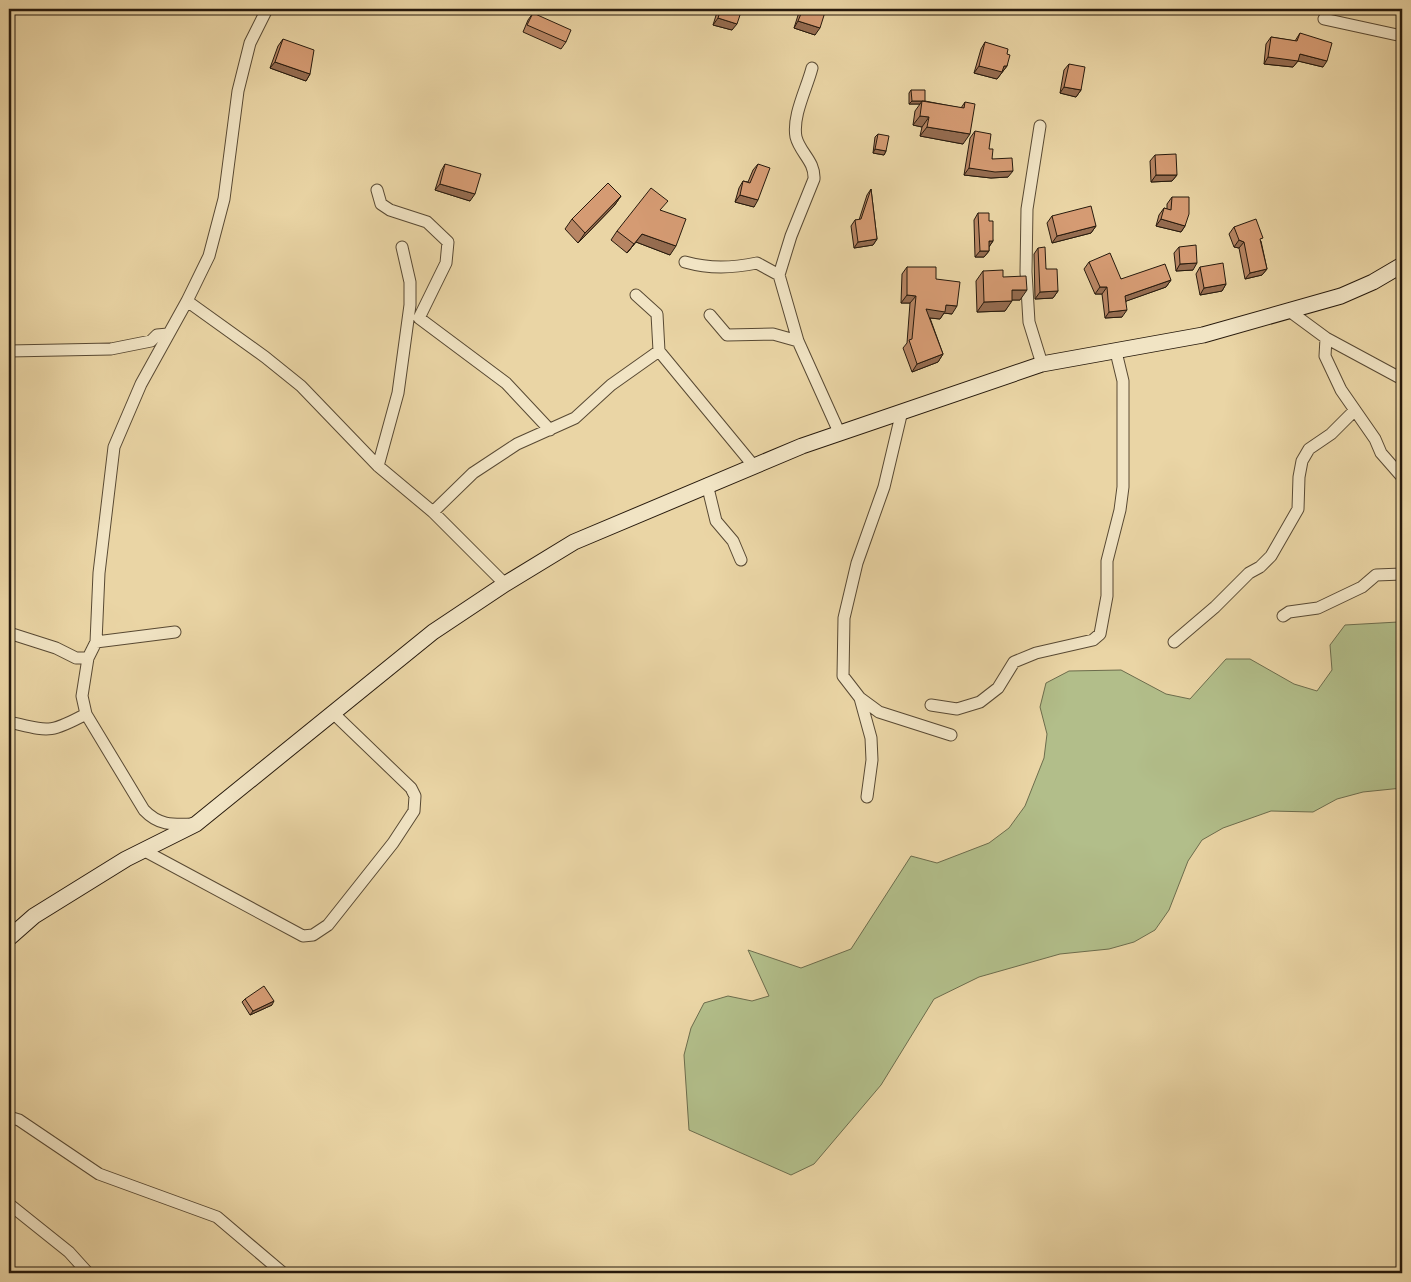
<svg xmlns="http://www.w3.org/2000/svg" width="1411" height="1282" viewBox="0 0 1411 1282" font-family="'IM FELL Great Primer',serif">
	<rect width="100%" height="100%" fill="#ead5a5"/>
	<filter id="stains"><feTurbulence type="fractalNoise" baseFrequency=".004" numOctaves="4"/><feColorMatrix values="0 0 0 0 .2 0 0 0 0 .09 0 0 0 0 .02 0 0 0 .5 -.17"/></filter>
	<radialGradient id="worn" r=".72"><stop offset=".6" stop-color="#630" stop-opacity="0"/><stop offset="1" stop-color="#630" stop-opacity=".3"/></radialGradient>
	<!-- green -->
	<path fill="#b2be8a" stroke="#6c6c4c" d="M1402 604V788L1363 792 1337 799 1313 812 1271 811 1223 828 1202 840 1188 861 1169 910 1155 930 1134 942 1109 949 1060 954 979 977 934 999 881 1085 814 1164 791 1175 689 1130 684 1055 691 1028 704 1003 728 996 752 1001 769 996 748 950 801 968 851 949 911 856 937 863 989 843 1009 828 1025 806 1044 758 1047 734 1040 707 1046 683 1069 671 1121 670 1166 694 1190 699 1226 659H1250L1294 684 1317 691 1332 670 1330 645 1345 625 1398 622Z"/>
	<g fill="none" stroke-linecap="round" stroke-linejoin="round">
		<!-- street casing -->
		<g stroke="#584933" stroke-width="13">
			<path id="street" d="M1324 19 1402 36
				M812 68C807 88 792 116 796 137 800 153 815 161 814 179L791 236 779 275 798 341 839 432
				M1040 126 1027 209 1026 272 1029 322 1042 364
				M377 190 381 204 390 210 427 222 448 242 446 263 419 318 506 383 550 430
				M685 262C710 269 732 268 757 263L779 275
				M636 295 657 314 659 351 753 465
				M187 301 265 357 301 386 378 466 433 512 505 584
				M1288 310 1326 338 1402 379
				M710 315 727 335 773 334 798 341
				M1326 338 1325 356 1341 390 1375 439 1381 453 1402 477
				M9 351 111 349 151 341 157 335 168 334
				M378 466 398 393 410 305V282L402 247
				M707 484 716 521 733 541 741 560
				M433 512 473 473 517 444 575 418 611 385 659 351
				M1283 616 1289 612 1318 608 1362 587 1376 575 1402 574
				M9 633 56 648 76 658H88
				M96 642 175 632
				M1174 642 1215 607 1249 573 1260 567 1271 556 1298 509 1299 477 1302 461 1309 449 1331 434 1355 410
				M860 698 879 712 951 735
				M931 705 957 709 980 702 998 688 1014 662 1036 653 1093 640 1100 634 1107 596V561L1120 510 1123 487V381L1116 352
				M9 722C49 731 49 734 86 714
				M867 797 872 760 871 738 860 698 843 676 844 618 857 563 884 487 902 411
				M192 824C172 825 158 825 144 810L86 714 82 696 88 658 96 642 99 573 114 447 141 384 187 301 209 256 224 199 238 91 250 43 267 9
				M143 850 303 936 313 935 328 925 393 843 414 811 415 796 411 788 332 712
				M9 1117 19 1120 99 1174 217 1217 283 1273
				M9 1204 69 1252 88 1273"/>
		</g>
		<!-- secondary casing -->
		<g stroke="#271a0d" stroke-width="17">
			<path id="secondary" d="M9 938 34 916 126 859 196 824 433 632 505 584 574 542 802 446 1042 364 1203 335 1341 296 1373 282 1402 265"/>
		</g>
		<!-- street -->
		<use href="#street" stroke="#f1e4c4" stroke-width="11"/>
		<!-- secondary -->
		<use href="#secondary" stroke="#f1e4c4" stroke-width="15"/>
	</g>
	<!-- wall -->
	<path fill="#b78563" stroke="#271a0d" d="M718 9H742L732 30 713 25Z
		M800 9H825L815 35 794 28Z
		M533 13 566 42 561 49 523 32 528 20Z
		M1300 33 1323 67 1298 61 1293 67 1264 64 1266 44 1271 37 1295 41Z
		M283 39 310 74 306 81 270 68 278 46Z
		M985 42 1007 54V66L997 79 974 73 981 49Z
		M1069 64 1081 90 1076 97 1060 93 1064 70Z
		M911 90 925 101 961 108 965 102 963 144 920 136 922 127 913 125 915 111 920 104H909V93Z
		M975 131 989 149 992 159 1008 177 991 178 964 175 970 138Z
		M878 134 886 151 884 155 873 153 875 137Z
		M1155 155 1177 175 1172 181 1151 182 1150 161Z
		M445 164 470 201 435 190 441 171Z
		M758 164 754 207 735 202 739 188 743 181 748 182 753 170Z
		M871 189 877 239 873 245 854 248 851 226 855 220H859L867 195Z
		M621 196 614 206 578 243 565 229 572 219Z
		M1172 197 1185 226 1181 232 1156 226 1159 215 1164 208 1167 209V204Z
		M661 210 670 255 636 242 627 253 611 240 617 231Z
		M978 213 989 221 993 241 989 247V251L984 257H975L974 220Z
		M1052 216 1096 226 1091 233 1052 243 1047 223Z
		M1234 227 1261 241 1267 269 1262 275 1245 279 1239 248 1234 247 1229 234Z
		M1179 247 1193 270 1176 271 1174 253Z
		M1038 248 1046 269 1058 291 1053 298 1035 299 1034 254Z
		M1089 262 1121 279 1171 280 1166 287 1126 301 1122 317 1105 318 1102 294H1095L1084 269Z
		M907 267 936 279 952 314 944 313 940 319 930 318 943 354 938 362 912 372 903 348 907 343 910 303H901L902 274Z
		M1200 267 1226 284 1222 291 1200 295 1196 274Z
		M983 271 1003 277 1020 300H1012L1005 311 977 312 976 281Z
		M245 999 272 1005 250 1015 242 1002Z"/>
	<!-- shaded-wall -->
	<path fill="#956c50" stroke="#271a0d" d="M718 18 737 24 732 30 713 25Z
		M798 21 820 28 815 35 794 28Z
		M1300 54 1327 61 1323 67 1298 61 1293 67 1264 64 1268 57Z
		M275 62 310 74 306 81 270 68Z
		M979 66H1007L997 79 974 73Z
		M1064 87 1081 90 1076 97 1060 93Z
		M912 101H922L920 104H909Z
		M920 116 929 117 922 127 913 125Z
		M927 127 970 134 963 144 920 136Z
		M875 149 886 151 884 155 873 153Z
		M969 168 1013 171 1008 177 991 178 964 175Z
		M1156 175H1177L1172 181 1151 182Z
		M440 184 475 194 470 201 435 190Z
		M740 195 758 200 754 207 735 202Z
		M621 196 614 206 578 243 585 233Z
		M1161 219 1185 226 1181 232 1156 226Z
		M1096 226 1091 233 1052 243 1057 236Z
		M642 234 676 246 670 255 636 242 627 253Z
		M877 239 873 245 854 248 858 242Z
		M1239 240 1244 242 1239 248 1234 247Z
		M989 241H993L988 248Z
		M980 251H989L984 257H975Z
		M1197 263 1193 270 1176 271 1180 264Z
		M1267 269 1262 275 1245 279 1250 273Z
		M1171 280 1166 287 1121 303 1125 296Z
		M1226 284 1222 291 1200 295 1204 288Z
		M1100 287H1107L1102 294H1095Z
		M1012 290H1027L1020 300H1005Z
		M1058 291 1053 298 1035 299 1040 292Z
		M907 295 916 296 910 303H901Z
		M1012 301 1005 311 977 312 984 302Z
		M946 305 957 306 952 314 944 313 940 319 921 317 926 309Z
		M1127 310 1122 317 1105 318 1109 312Z
		M943 354 938 362 912 372 917 364Z
		M274 1001 272 1005 250 1015 253 1011Z"/>
	<!-- building -->
	<path fill="#d59b73" stroke="#271a0d" d="M721 9H742L737 24 718 18Z
		M803 9H826L820 28 798 21Z
		M533 13 571 30 566 42 527 25Z
		M1300 33 1332 43 1327 61 1300 54 1298 61 1268 57 1271 37 1297 41Z
		M283 39 314 50 310 74 275 62Z
		M985 42 1008 49 1007 54 1010 55 1007 66H1004L1002 72 979 66Z
		M1069 64 1085 67 1081 90 1064 87Z
		M911 90H925V101H912Z
		M922 101 964 108 965 102 975 104 970 134 927 127 929 117 920 116Z
		M975 131 991 134 989 149H993L992 159 1012 158 1013 171 995 172 969 168Z
		M878 134 889 136 886 151 875 149Z
		M1176 154 1177 175H1156L1155 155Z
		M445 164 481 174 475 194 440 184Z
		M758 164 770 168 758 200 740 195 743 181 750 183Z
		M608 183 621 196 585 233 572 219Z
		M651 188 668 201 660 210 686 219 676 246 642 234 634 244 617 231Z
		M871 189 877 239 858 242 855 220 861 219Z
		M1172 197H1189V214L1185 226 1161 219 1164 208 1171 210Z
		M1091 206 1096 226 1057 236 1052 216Z
		M978 213H989V221H993V241H989V251H980Z
		M1256 219 1263 238 1260 239 1267 269 1250 273 1244 242 1239 240 1234 227Z
		M1196 245 1197 263 1180 264 1179 247Z
		M1045 247 1046 269H1057L1058 291 1040 292 1038 248Z
		M1110 253 1121 279 1165 264 1171 280 1125 296 1127 310 1109 312 1107 287H1100L1089 262Z
		M1223 263 1226 284 1204 288 1200 267Z
		M907 267H936V279L960 282 957 306 946 305 945 312 926 309 943 354 917 364 909 340 912 339 916 296 907 295Z
		M1003 270V277L1026 276 1027 290H1012V301L984 302 983 271Z
		M264 986 274 1001 253 1011 245 999Z"/>
	<!-- margin -->
	<rect width="1411" height="1282" fill="none" stroke="#ead5a5" stroke-width="30"/>
	<rect x="10" y="10" width="1391" height="1262" fill="none" stroke="#271a0d" stroke-width="2.5"/>
	<rect x="15" y="15" width="1381" height="1252" fill="none" stroke="#271a0d"/>
	<rect width="100%" height="100%" filter="url(#stains)"/>
	<rect width="100%" height="100%" fill="url(#worn)"/>
</svg>
